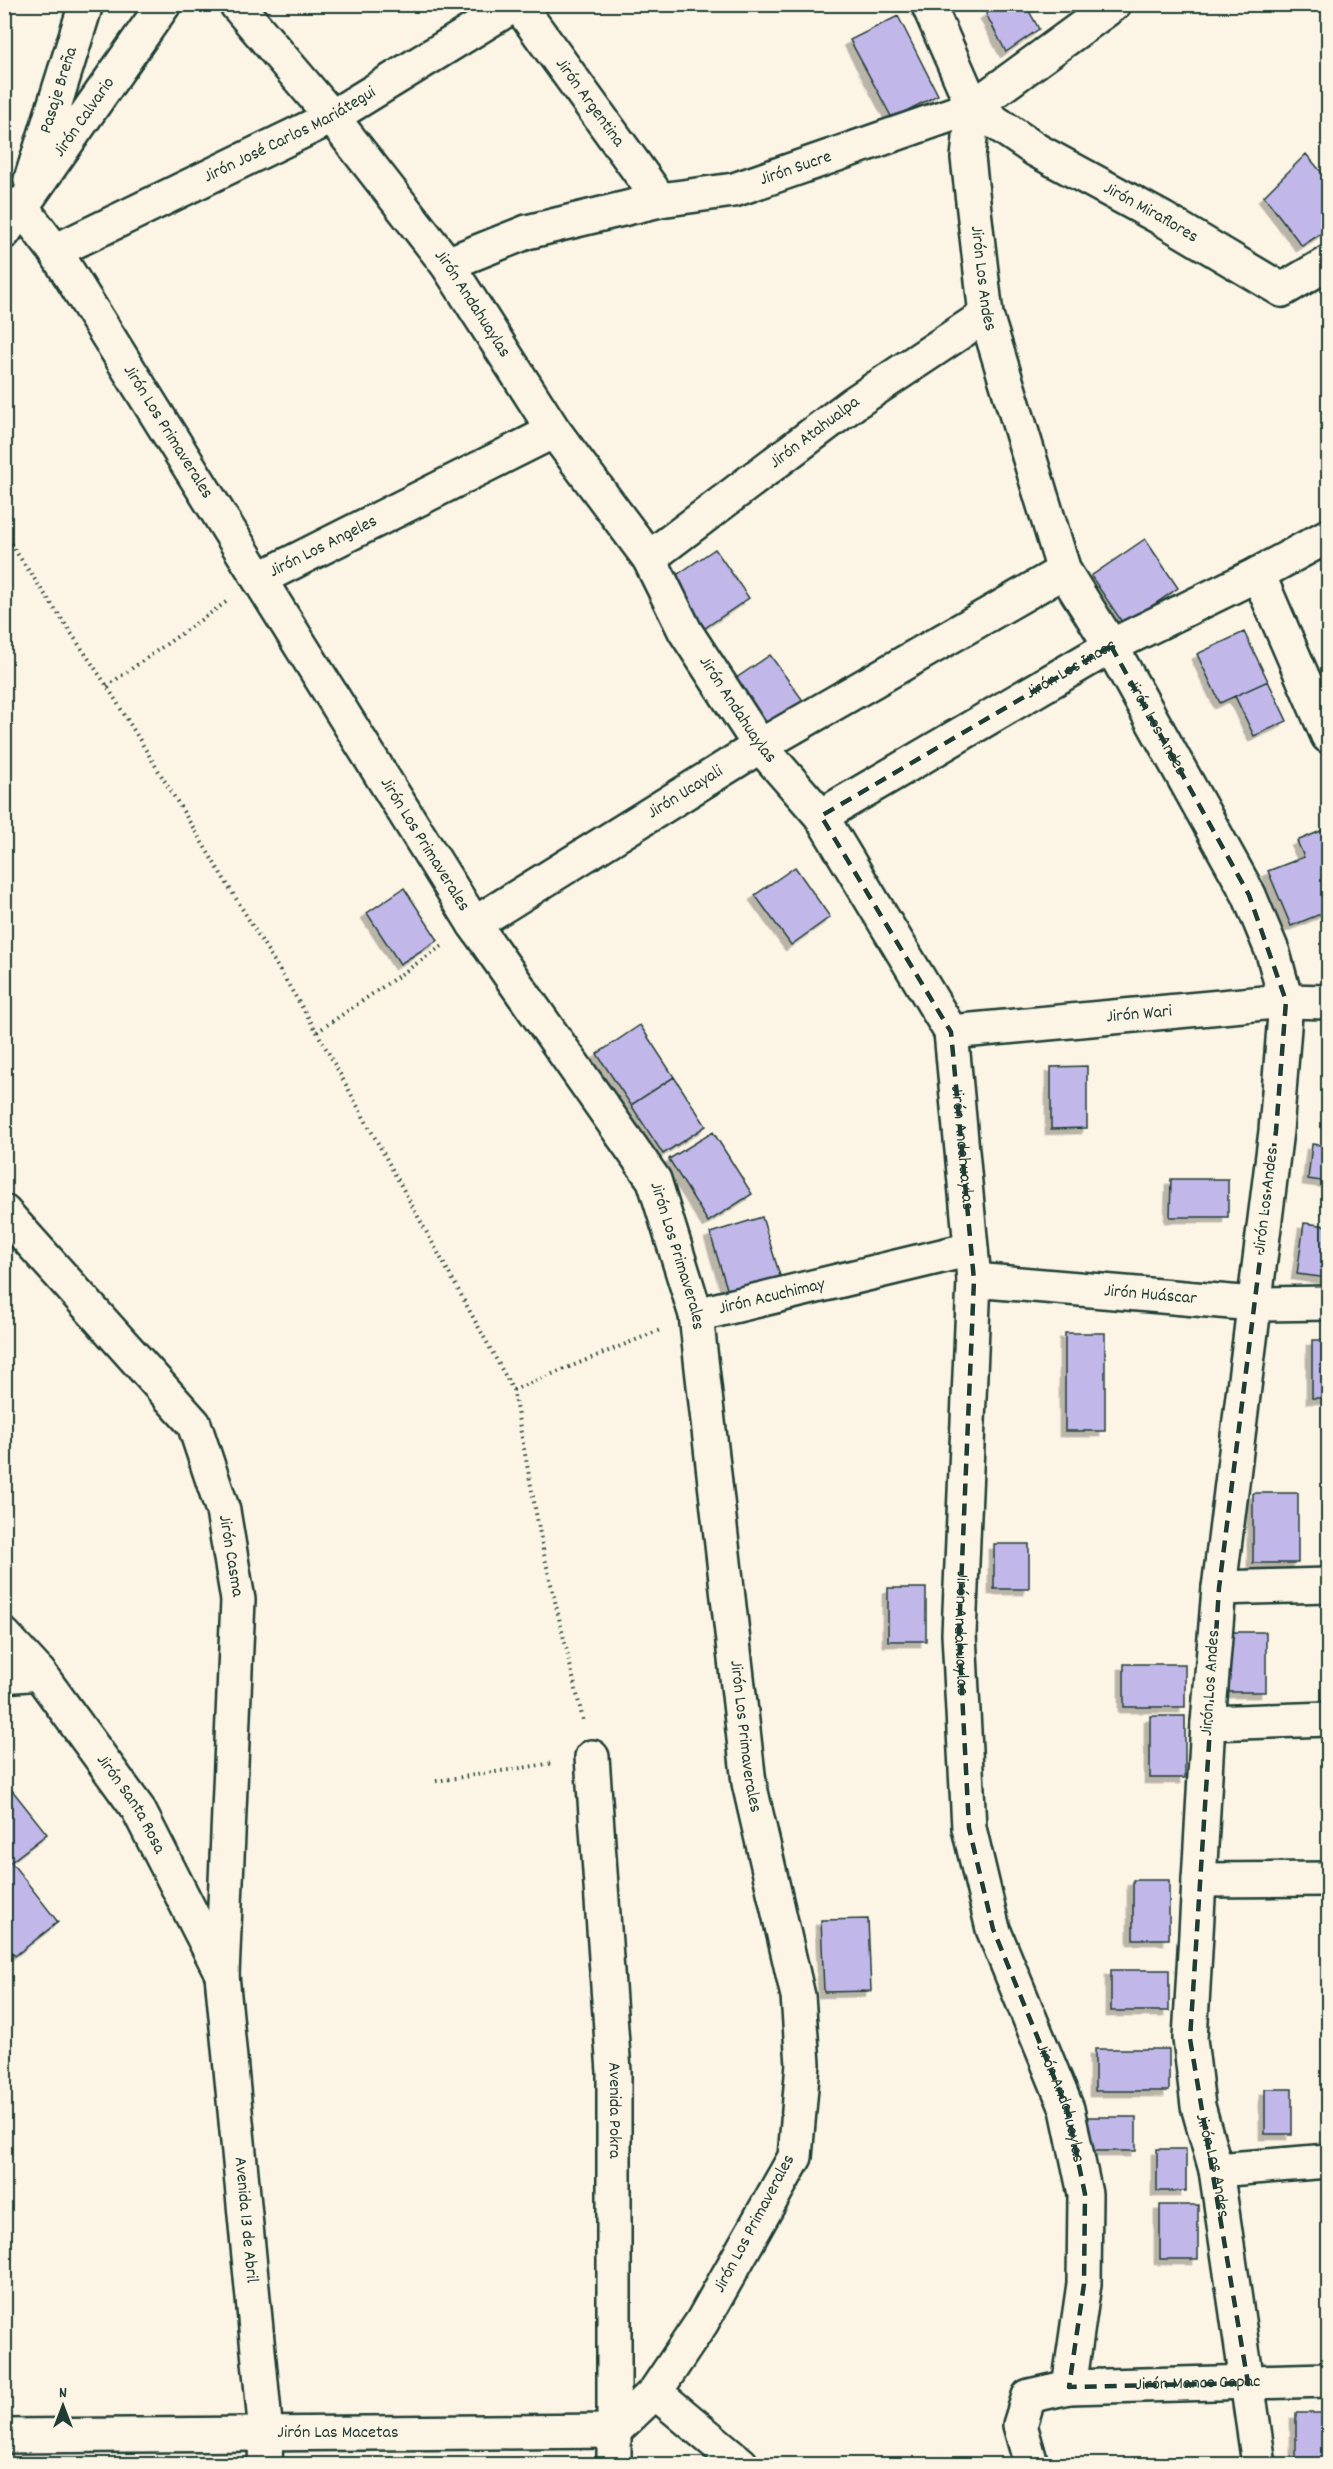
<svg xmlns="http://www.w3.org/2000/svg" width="1333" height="2469" viewBox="0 0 1333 2469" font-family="Dekko,sans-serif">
	<defs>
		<filter id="shadow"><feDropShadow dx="-5.5" dy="5.5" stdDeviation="0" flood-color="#0004"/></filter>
	</defs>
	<rect width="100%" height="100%" fill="#fcf5e5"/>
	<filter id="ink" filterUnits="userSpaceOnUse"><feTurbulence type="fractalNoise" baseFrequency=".0167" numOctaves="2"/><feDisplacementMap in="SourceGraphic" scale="12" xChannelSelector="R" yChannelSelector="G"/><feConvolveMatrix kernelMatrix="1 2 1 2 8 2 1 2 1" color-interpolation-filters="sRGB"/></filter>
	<g filter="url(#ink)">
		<!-- building -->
		<path fill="#c2b7e9" stroke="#1f3d34" stroke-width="1.5" filter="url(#shadow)" d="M1000 4H1025L1039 29 1006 52 986 14Z
			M898 16 938 95 892 118 850 40Z
			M1306 154 1328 180V229L1302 246 1264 196Z
			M1145 539 1178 588 1124 625 1091 576Z
			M715 549 749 598 699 632 665 583Z
			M1244 632 1268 681 1220 703 1197 654Z
			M770 655 807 706 765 735 729 683Z
			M1268 681 1287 721 1254 736 1235 696Z
			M1328 828V911L1291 926 1268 871 1304 857 1297 841Z
			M795 867 830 917 791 945 755 895Z
			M404 888 438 940 400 964 367 913Z
			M640 1025 674 1077 631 1105 597 1054Z
			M1087 1066V1128L1051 1129V1067Z
			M674 1077 706 1126 663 1154 631 1105Z
			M713 1132 752 1194 708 1222 669 1159Z
			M1312 1144 1328 1146V1182L1308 1179Z
			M1171 1179H1228V1217H1170Z
			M762 1217 781 1279 729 1295 710 1233Z
			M1304 1223 1328 1226V1278L1297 1274Z
			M1065 1333H1105V1431H1065Z
			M1312 1340H1328V1398H1312Z
			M1253 1493H1298V1563H1253Z
			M994 1544H1029V1589H994Z
			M888 1588H926V1641H888Z
			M1229 1632H1266V1692H1229Z
			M1124 1664H1185V1707H1124Z
			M1150 1716H1185V1778H1150Z
			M4 1780 47 1834 11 1862 58 1922 15 1956 4 1942Z
			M1133 1880H1169V1939H1133Z
			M868 1919 871 1991 824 1992 821 1920Z
			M1111 1970H1169V2011H1111Z
			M1095 2049H1169V2091H1095Z
			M1265 2089H1292V2134H1265Z
			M1081 2117H1136V2151H1081Z
			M1157 2149H1186V2191H1157Z
			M1160 2205H1198V2259H1160Z
			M1296 2413H1328V2462H1296Z"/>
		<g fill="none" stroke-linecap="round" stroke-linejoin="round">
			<!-- minor casing -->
			<g stroke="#1f3d34" stroke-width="38">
				<g id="minor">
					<path id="s1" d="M236 4 332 117 447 264 554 431 649 558 685 631 760 746 821 816 951 1032 974 1280 959 1634 969 1828 993 1929 1067 2109 1085 2194 1084 2284 1069 2387 1029 2396 1020 2425 1031 2464"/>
					<path id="s2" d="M518 4 660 200"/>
					<path id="s3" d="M928 4 973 107 968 158 986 315 1064 571 1111 646 1249 895 1273 953 1286 1001 1276 1131 1219 1588 1208 1723 1190 2039 1198 2106 1216 2170 1259 2464"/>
					<path id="s4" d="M973 107 1036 150 1163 219 1282 290 1328 263"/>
					<path id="s5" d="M31 180 86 4"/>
					<path id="s6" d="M4 203 23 209 55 251 474 924 654 1180 696 1315 749 1783 798 1996 803 2064 795 2157 702 2322 655 2392 614 2431 4 2436"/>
					<path id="s7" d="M4 232 164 4"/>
					<path id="s8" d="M55 251 332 117 516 4"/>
					<path id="s9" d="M447 264 527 232 660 200 734 190 973 107 1114 4"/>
					<path id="s10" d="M649 558 854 403 986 315"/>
					<path d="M1258 574 1328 736"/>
					<path id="s11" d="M259 579 554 431"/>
					<path id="s12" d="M821 816 1111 646 1258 574 1328 536"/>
					<path id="s13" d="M474 924 760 746 1064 571"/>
					<path id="s14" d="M951 1032 1286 1001 1328 1002"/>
					<path id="s15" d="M4 1212 194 1424 223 1511 238 1600 222 1975 266 2434 265 2464"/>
					<path id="s16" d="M974 1280 1254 1304 1328 1303"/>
					<path id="s17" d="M696 1315 971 1249"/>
					<path d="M1219 1588 1328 1585"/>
					<path id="s18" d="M4 1635 39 1673 138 1809 222 1974"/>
					<path d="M4 1676 39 1673"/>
					<path d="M1208 1723 1328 1719"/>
					<path id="s19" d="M592 1757 614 2072V2464"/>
					<path d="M1199 1880 1328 1879"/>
					<path d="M1216 2170 1328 2161"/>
					<path id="s20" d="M1069 2387 1328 2380"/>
					<path d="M655 2392 741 2464"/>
				</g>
			</g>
			<!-- path -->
			<path stroke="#1f3d34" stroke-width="4" stroke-dasharray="1.5 4.5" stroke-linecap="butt" d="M4 534 107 686 317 1032 513 1390 543 1550 583 1720
				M107 686 229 600
				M317 1032 442 946
				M513 1390 660 1330
				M436 1781 554 1763"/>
			<!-- minor -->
			<use href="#minor" stroke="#fcf5e5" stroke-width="33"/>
		</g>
	</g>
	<!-- marked area -->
	<path fill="none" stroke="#1f3d34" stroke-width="4.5" stroke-dasharray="12 8" stroke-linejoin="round" d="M1111 646 1249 895 1286 1001 1276 1131 1219 1588 1190 2039 1248 2383 1069 2387 1084 2284 1085 2194 1067 2109 993 1929 969 1828 959 1634 974 1280 951 1032 821 816Z"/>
	<g text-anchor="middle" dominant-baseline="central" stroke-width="4.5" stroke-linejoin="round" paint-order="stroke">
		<!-- street labels -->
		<g font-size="18" fill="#1f3d34" stroke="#fcf5e5">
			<text stroke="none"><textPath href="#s5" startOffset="94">Pasaje Breña</textPath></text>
			<text stroke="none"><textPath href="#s2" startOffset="122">Jirón Argentina</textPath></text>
			<text stroke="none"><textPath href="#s7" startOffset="140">Jirón Calvario</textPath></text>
			<text stroke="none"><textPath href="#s8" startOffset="262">Jirón José Carlos Mariátegui</textPath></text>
			<text stroke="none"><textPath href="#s9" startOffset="363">Jirón Sucre</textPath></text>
			<text stroke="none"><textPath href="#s4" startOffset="207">Jirón Miraflores</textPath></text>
			<text stroke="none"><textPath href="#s3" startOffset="285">Jirón Los Andes</textPath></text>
			<text stroke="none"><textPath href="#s1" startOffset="382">Jirón Andahuaylas</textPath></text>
			<text stroke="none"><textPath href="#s6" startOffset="286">Jirón Los Primaverales</textPath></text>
			<text stroke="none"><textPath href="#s10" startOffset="208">Jirón Atahualpa</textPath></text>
			<text stroke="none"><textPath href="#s11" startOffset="72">Jirón Los Angeles</textPath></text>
			<text stroke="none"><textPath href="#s12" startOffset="290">Jirón Los Incas</textPath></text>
			<text stroke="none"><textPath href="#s1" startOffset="868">Jirón Andahuaylas</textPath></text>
			<text stroke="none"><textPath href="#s3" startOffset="771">Jirón Los Andes</textPath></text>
			<text stroke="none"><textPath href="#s13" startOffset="249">Jirón Ucayali</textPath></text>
			<text stroke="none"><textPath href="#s6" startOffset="772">Jirón Los Primaverales</textPath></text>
			<text stroke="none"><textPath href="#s14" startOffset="189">Jirón Wari</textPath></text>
			<text stroke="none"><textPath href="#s1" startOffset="1372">Jirón Andahuaylas</textPath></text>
			<text transform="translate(1267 1200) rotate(-83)">Jirón Los Andes</text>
			<text stroke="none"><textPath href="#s6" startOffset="1258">Jirón Los Primaverales</textPath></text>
			<text stroke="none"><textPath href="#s16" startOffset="177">Jirón Huáscar</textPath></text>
			<text stroke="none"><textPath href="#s17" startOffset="78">Jirón Acuchimay</textPath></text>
			<text stroke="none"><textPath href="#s15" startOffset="422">Jirón Casma</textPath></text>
			<text stroke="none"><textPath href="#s1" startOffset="1858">Jirón Andahuaylas</textPath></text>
			<text transform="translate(1211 1683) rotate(-86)">Jirón Los Andes</text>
			<text stroke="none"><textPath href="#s6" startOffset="1744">Jirón Los Primaverales</textPath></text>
			<text stroke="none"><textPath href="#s18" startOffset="212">Jirón Santa Rosa</textPath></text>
			<text stroke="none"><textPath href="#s1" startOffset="2344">Jirón Andahuaylas</textPath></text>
			<text stroke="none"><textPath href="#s19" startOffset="354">Avenida Pokra</textPath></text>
			<text stroke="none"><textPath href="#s3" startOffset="2247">Jirón Los Andes</textPath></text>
			<text stroke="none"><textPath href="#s15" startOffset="1088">Avenida 13 de Abril</textPath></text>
			<text transform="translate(755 2224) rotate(-62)">Jirón Los Primaverales</text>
			<text stroke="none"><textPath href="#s20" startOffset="129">Jirón Manco Capac</textPath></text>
			<text x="338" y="2433">Jirón Las Macetas</text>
		</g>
	</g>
	<!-- margin -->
	<rect width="1333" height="2469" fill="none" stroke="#fcf5e5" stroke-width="24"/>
	<rect x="12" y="12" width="1309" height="2445" fill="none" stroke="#1f3d34" stroke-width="2" filter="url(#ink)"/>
	<!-- north arrow -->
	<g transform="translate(63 2406)" stroke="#fcf5e5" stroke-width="4.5" paint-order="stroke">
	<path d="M0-4.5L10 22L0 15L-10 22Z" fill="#1f3d34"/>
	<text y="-9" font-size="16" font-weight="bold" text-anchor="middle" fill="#1f3d34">N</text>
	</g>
</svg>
